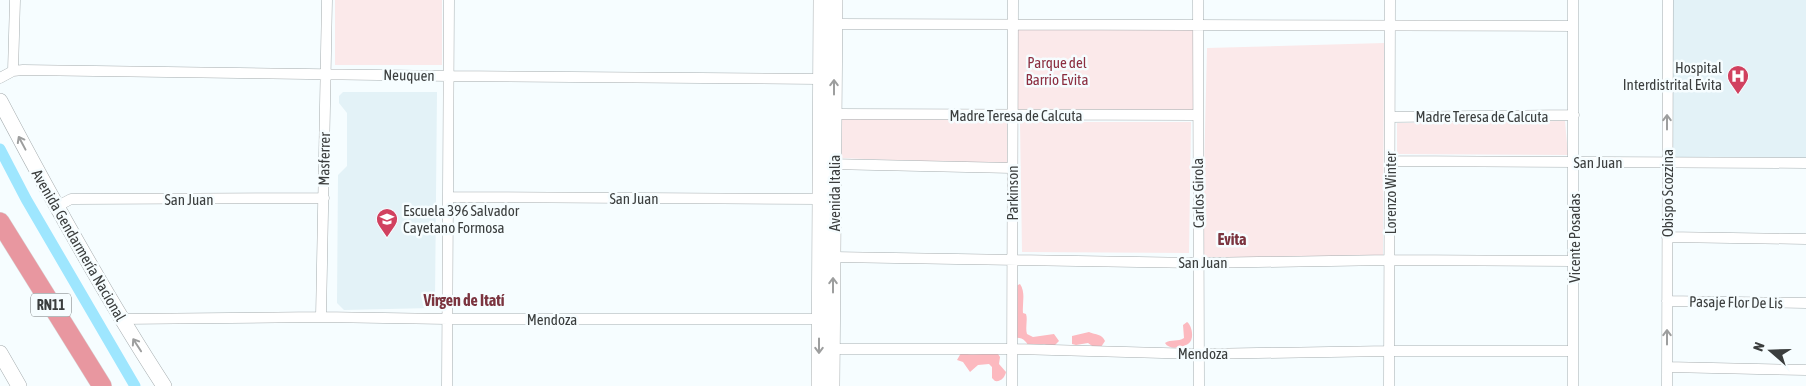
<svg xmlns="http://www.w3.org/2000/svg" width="1806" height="386" viewBox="0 0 1806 386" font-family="'Asap Condensed',sans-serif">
	<rect width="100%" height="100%" fill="#f6fdff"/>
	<!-- built -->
	<path fill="#e3f2f7" d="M1670 0H1806V160L1673 158Z
		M343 92H437L435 300 432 308 344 310 337 303 338 175 347 166V113L339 103V96Z"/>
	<!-- green -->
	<path fill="#fbe9ea" d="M335 0H442V65H335Z
		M1014 26 1196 29 1195 112 1014 113Z
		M1384 43 1383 257H1202L1207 48Z
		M1007 118 1008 164 837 158 839 119Z
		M1565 121 1568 155 1397 154V123Z
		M1020 122H1191L1189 253 1022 252Z"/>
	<!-- forest -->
	<path fill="#fcb9bf" d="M1020 284C1026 293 1022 303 1023 313L1026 314C1028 320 1025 327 1027 334L1033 337 1054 334 1059 341 1052 348 1044 344 1030 349C1027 342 1023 337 1015 338L1017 312 1016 286Z
		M1187 322C1192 325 1195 340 1188 344 1181 348 1169 350 1165 343 1171 339 1178 342 1184 338L1183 325Z
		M1089 332C1096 335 1102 334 1105 341L1101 347 1095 348 1088 343 1076 345 1072 344V336Z
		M961 353C973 356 985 353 998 354L1000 357 999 364 1006 372C1005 377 1001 382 995 381L992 378V367L989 364 978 365 970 372 963 362 957 360Z"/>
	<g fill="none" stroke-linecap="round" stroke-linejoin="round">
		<!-- canal -->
		<path stroke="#9ee6fe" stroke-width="11" d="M0 149 26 199 135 386"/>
		<!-- street casing -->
		<g stroke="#a6adaf" stroke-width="11">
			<path id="street" d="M1198 0 1199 386
				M835 24 1573 26
				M13 71 15 0
				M0 78 13 71 23 70 449 76 820 79
				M834 114 1198 115
				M1390 117 1574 115
				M1390 161 1806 163
				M829 164 1012 168
				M448 197 820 199
				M56 207 71 199 324 198
				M1667 237 1806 239
				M833 257 1199 263 1390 260 1573 261
				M1667 301 1806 303
				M321 317 327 0
				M121 319 321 317 447 319H825
				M832 349H1012L1199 354 1389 351H1573
				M1667 367 1806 370
				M447 386 449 0
				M1012 386 1013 0
				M1389 386 1390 0
				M1573 386V0
				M1667 386 1668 0"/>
		</g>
		<!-- secondary casing -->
		<g stroke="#a6adaf" stroke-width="16">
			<path id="secondary" d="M0 101C51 198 104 294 164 386
				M0 353 19 386
				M819 386 821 0
				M832 386 835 0"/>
		</g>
		<!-- highway casing -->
		<g stroke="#d8d8d8" stroke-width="20">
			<path id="highway" d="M0 222 102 386"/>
		</g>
		<!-- street -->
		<use href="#street" stroke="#fff" stroke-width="10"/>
		<!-- secondary -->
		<use href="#secondary" stroke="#fff" stroke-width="15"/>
		<!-- highway -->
		<use href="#highway" stroke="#e897a0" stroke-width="19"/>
	</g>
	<!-- one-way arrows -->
	<defs><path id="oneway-shaft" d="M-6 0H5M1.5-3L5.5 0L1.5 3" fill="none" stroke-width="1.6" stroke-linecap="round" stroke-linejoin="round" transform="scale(1.25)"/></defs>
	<g stroke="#9d9e9e">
		<use href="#oneway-shaft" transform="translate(834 87) rotate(-90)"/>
		<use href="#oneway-shaft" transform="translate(1667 122) rotate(-90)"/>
		<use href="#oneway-shaft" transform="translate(22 143) rotate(-118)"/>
		<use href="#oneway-shaft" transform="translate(833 285) rotate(-90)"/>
		<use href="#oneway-shaft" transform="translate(1667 337) rotate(-90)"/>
		<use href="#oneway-shaft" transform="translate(137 345) rotate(-123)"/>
		<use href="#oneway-shaft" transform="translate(819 346) rotate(90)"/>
	</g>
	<!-- icons -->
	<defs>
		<g id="hospital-pin" transform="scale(1.125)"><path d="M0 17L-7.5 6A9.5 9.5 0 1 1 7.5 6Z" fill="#d1415f" stroke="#f6fdff"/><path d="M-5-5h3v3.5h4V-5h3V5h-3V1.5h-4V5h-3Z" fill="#fff"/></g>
		<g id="school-pin" transform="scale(1.125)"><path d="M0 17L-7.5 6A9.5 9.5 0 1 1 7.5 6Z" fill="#d1415f" stroke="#f6fdff"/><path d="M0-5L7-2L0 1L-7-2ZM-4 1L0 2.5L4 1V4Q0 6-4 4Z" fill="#fff"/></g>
	</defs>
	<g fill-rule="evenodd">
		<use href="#hospital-pin" x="1738" y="76"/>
		<use href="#school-pin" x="387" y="219"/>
	</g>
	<g text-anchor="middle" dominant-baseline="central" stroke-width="5" stroke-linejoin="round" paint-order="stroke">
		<!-- shield labels -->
		<rect fill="#f6fdff" stroke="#737778" stroke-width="1" x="31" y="293.5" width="40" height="23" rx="4"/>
		<g font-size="14" font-weight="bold" fill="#3b3e3e">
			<text x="51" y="305">RN11</text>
		</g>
		<!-- park labels -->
		<g font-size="15" fill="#8c2e40" stroke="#f6fdff">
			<text x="1057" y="62">Parque del<tspan x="1057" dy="17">Barrio Evita</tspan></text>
		</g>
		<!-- poi labels -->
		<g font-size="15" fill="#3b3e3e" stroke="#f6fdff" text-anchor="end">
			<text x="1722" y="67">Hospital<tspan x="1722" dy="17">Interdistrital Evita</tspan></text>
			<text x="403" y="210" text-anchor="start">Escuela 396 Salvador<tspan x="403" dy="17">Cayetano Formosa</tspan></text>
		</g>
		<!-- street labels -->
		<g font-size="15" fill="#3b3e3e" stroke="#f6fdff">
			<text transform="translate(409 75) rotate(1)">Neuquen</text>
			<text x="1016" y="115">Madre Teresa de Calcuta</text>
			<text x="1482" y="116">Madre Teresa de Calcuta</text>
			<text transform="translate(324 159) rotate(-89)">Masferrer</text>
			<text x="1598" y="162">San Juan</text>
			<text transform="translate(834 193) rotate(-90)">Avenida Italia</text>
			<text transform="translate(1012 193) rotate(-90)">Parkinson</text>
			<text transform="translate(1198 193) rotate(-91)">Carlos Girola</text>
			<text transform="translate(1390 193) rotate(-90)">Lorenzo Winter</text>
			<text transform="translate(1667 193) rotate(-90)">Obispo Scozzina</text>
			<text x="634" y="198">San Juan</text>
			<text x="189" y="199">San Juan</text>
			<text transform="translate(1574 238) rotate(-90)">Vicente Posadas</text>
			<text transform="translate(79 245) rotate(60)">Avenida Gendarmería Nacional</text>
			<text x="1203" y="262">San Juan</text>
			<text transform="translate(1736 302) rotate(1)">Pasaje Flor De Lis</text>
			<text x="552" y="319">Mendoza</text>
			<text x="1203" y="353">Mendoza</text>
		</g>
		<!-- neighbourhood labels -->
		<g font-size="16" font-weight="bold" fill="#7b343f" stroke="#f6fdff">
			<text x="1232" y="239">Evita</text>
			<text x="464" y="300">Virgen de Itatí</text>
		</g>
	</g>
	<!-- north arrow -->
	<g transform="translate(1771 351) rotate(290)" stroke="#f6fdff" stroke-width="4" paint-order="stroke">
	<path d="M0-4L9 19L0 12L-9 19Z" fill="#3b3e3e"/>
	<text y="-8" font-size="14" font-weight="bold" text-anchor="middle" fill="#3b3e3e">N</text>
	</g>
</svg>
